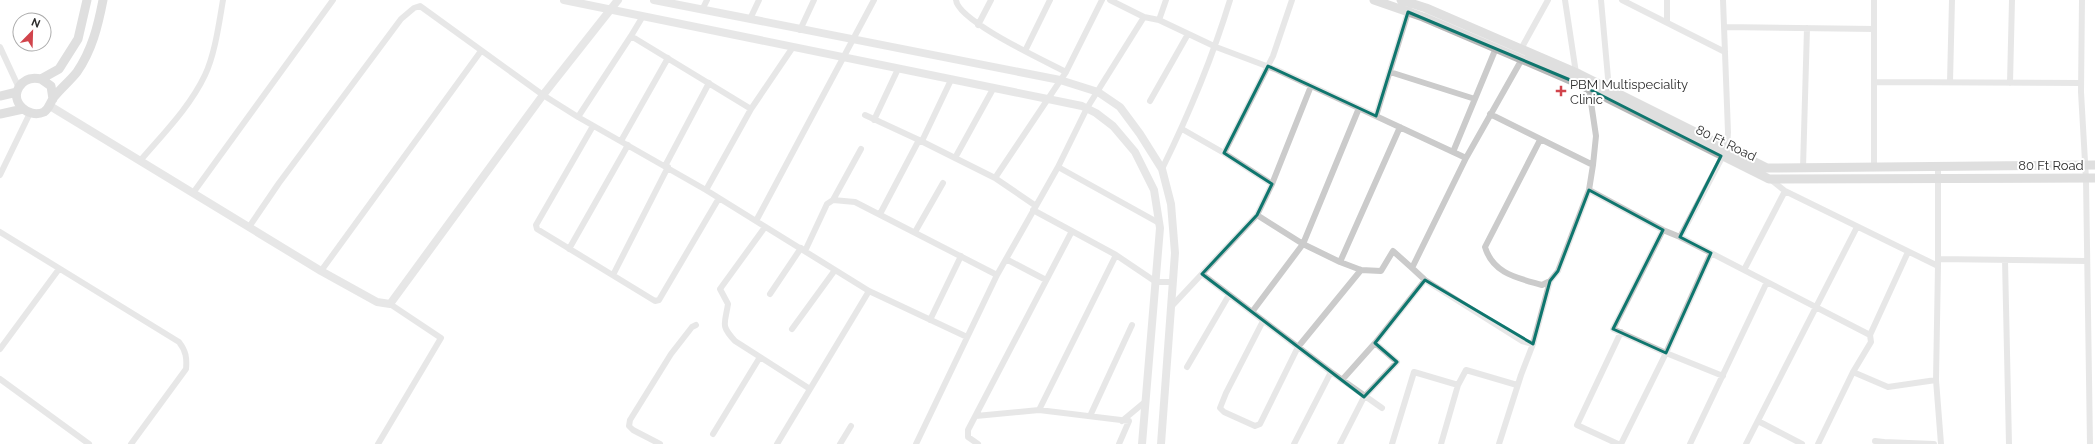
<svg xmlns="http://www.w3.org/2000/svg" width="2095" height="444" viewBox="0 0 2095 444" font-family="Raleway,sans-serif">
	<rect width="100%" height="100%" fill="#fff"/>
	<g fill="none" stroke-linecap="round" stroke-linejoin="round">
		<!-- minor -->
		<path stroke="#cbcbcb" stroke-width="6" d="M956 0C958 21 1045 61 1066 72L995 178
			M1110 0 1144 17 1159 20 1216 47 1277 70 1466 158
			M1565 0 1576 73
			M1601 0 1609 89
			M1622 0 1725 52
			M1874 0V167
			M2082 0 2081 92 2086 179 2090 444
			M702 10 707 0
			M750 19 759 0
			M1159 20 1166 0
			M1667 22V0
			M978 25 991 0
			M1724 27 1874 29
			M800 30 814 0
			M631 36 751 109
			M0 47 19 88
			M1521 49 1548 0
			M1025 51 1050 0
			M1066 72 1102 0
			M1390 72 1475 99
			M1875 82 2081 83
			M1950 82 1952 0
			M2010 83 2012 0
			M1150 101 1188 34
			M1490 114 1593 165
			M865 115 919 140 995 178 1036 206
			M1376 116 1409 9
			M578 117 631 36 643 16
			M874 120 898 69
			M593 126 536 225 537 229 655 301 659 300 719 198
			M1182 129 1224 153 1272 184
			M1540 140 1485 247C1493 274 1518 278 1542 285L1550 281 1558 271 1589 190 1593 165 1596 136 1589 89
			M621 141 668 58
			M922 141 951 80
			M1453 152 1496 48
			M1224 153 1273 56 1292 0
			M955 158 993 89
			M140 161C163 134 190 107 205 75 215 54 219 23 223 0
			M665 166 709 83
			M1058 167 1159 223
			M1938 167V266L1936 380 1941 444
			M1803 168 1807 28
			M1162 169C1189 114 1212 59 1230 0
			M0 175 30 113
			M1770 179 1785 191 1938 266
			M706 190 751 109 793 47
			M1589 190 1663 230 1680 237 1870 335 1871 342 1853 372 1818 444
			M193 193 333 0
			M833 200 861 149
			M1033 210 1116 255 1156 282H1173
			M880 214 919 140
			M1257 215 1303 244 1340 262 1361 270 1381 271 1393 251 1412 268
			M756 221 874 0
			M249 227 279 183 401 19 414 8 420 6 543 95 578 117 706 190 869 291 967 337
			M765 227 720 289 728 304C725 324 720 325 735 341L810 389
			M1663 230 1613 329 1666 353 1723 376
			M0 232 179 342C186 351 187 358 186 369L131 444
			M915 232 943 183
			M1680 237 1727 148 1728 132 1723 0
			M569 249 628 145
			M805 251 827 204 833 200 855 202 997 275
			M1006 259 1046 280
			M1938 259 2086 261
			M2005 260 2009 444
			M1340 262 1400 127
			M1744 270 1785 191
			M321 271 481 51
			M1202 274 1331 372 1382 408
			M613 275 668 167
			M770 294 801 248
			M1171 307 1257 215 1272 184 1311 86
			M1252 312 1303 244 1359 108
			M930 320 961 256
			M1263 321 1226 393 1220 408 1224 412 1255 426 1260 424 1298 347 1361 270
			M792 329 835 270
			M1870 335 1908 252
			M1533 344 1550 281
			M0 349 59 269
			M1187 367 1229 295
			M1853 372 1888 387 1936 380
			M0 379 89 444
			M1342 380 1375 343 1425 280
			M1039 410 1116 255
			M976 416 1039 410 1129 421 1119 444
			M1090 416 1132 325
			M1122 421 1146 401
			M1758 421 1802 444
			M713 434 760 357
			M1875 441 1884 442
			M378 444 441 338 390 304
			M660 444 633 430 629 426 630 420 671 354 692 327 696 325
			M777 444 869 291
			M840 444 851 426
			M916 444 997 275 1058 167 1087 108 1144 17
			M978 444 968 437V430L1072 231
			M1294 444 1331 372
			M1340 444 1364 397 1397 362 1375 343
			M1392 444 1414 372 1458 385 1466 370 1517 385
			M1441 444 1458 385
			M1499 444 1521 375 1533 344 1522 341 1425 280 1412 268 1466 158 1522 59
			M1618 444 1577 425 1621 332
			M1621 444 1666 353 1711 253
			M1690 444 1767 282
			M1746 444 1857 227
			M1884 444V442L1934 444"/>
		<!-- tertiary -->
		<path stroke="#cbcbcb" stroke-width="8" d="M564 0 1082 106 1096 113 1113 126 1135 152 1154 190 1160 228 1142 444
			M654 0 1060 80 1098 92 1120 107 1140 134 1162 169 1171 204 1175 253 1161 444
			M50 106 321 271 377 302 390 304 543 95 618 0"/>
		<!-- secondary -->
		<path stroke="#b8b8b8" stroke-width="9" d="M1374 0 1423 17 1575 82 1769 179 2095 178
			M1401 0 1426 8 1579 74 1767 168 2095 165
			M41 79 59 69 78 39 87 0
			M0 96 17 92
			M53 99 51 86 41 79C32 77 24 79 19 87 10 102 28 119 44 112 50 108 50 102 54 97 61 88 70 81 77 72 92 50 98 26 103 0
			M0 114 23 109"/>
	</g>
	<!-- marked area -->
	<path d="M0 0H2095V444H0ZM1408 12 1575 82 1721 156 1680 237 1711 253 1666 353 1613 329 1663 230 1589 190 1558 271 1550 281 1533 344 1425 280 1375 343 1397 362 1364 397 1202 274 1257 215 1272 184 1224 153 1268 66 1376 116Z" fill="#fff" fill-opacity=".55" fill-rule="evenodd"/>
	<path fill="none" stroke="#0f766e" stroke-width="3" stroke-linejoin="round" d="M1408 12 1575 82 1721 156 1680 237 1711 253 1666 353 1613 329 1663 230 1589 190 1558 271 1550 281 1533 344 1425 280 1375 343 1397 362 1364 397 1202 274 1257 215 1272 184 1224 153 1268 66 1376 116Z"/>
	<!-- markers -->
	<path fill="#d1444c" stroke="#fff" stroke-width="1.5" d="M1559 85h4v4h4v4h-4v4h-4v-4h-4v-4h4z"/>
	<g text-anchor="middle" dominant-baseline="central" stroke-width="4" stroke-linejoin="round" paint-order="stroke">
		<!-- poi labels -->
		<g font-size="13" fill="#2e2e2e" stroke="#fff" text-anchor="start">
			<text x="1570" y="84">PBM Multispeciality<tspan x="1570" dy="15">Clinic</tspan></text>
		</g>
		<!-- street labels -->
		<g font-size="13" fill="#2e2e2e" stroke="#fff">
			<text transform="translate(1726 143) rotate(26)">80 Ft Road</text>
			<text x="2051" y="165">80 Ft Road</text>
		</g>
	</g>
	<!-- north arrow -->
	<g transform="translate(32 32) rotate(23)"><circle r="19" fill="#ffffff" stroke="#ababab"/>
	<path d="M0-3L7 15L0 10L-7 15Z" fill="#d1444c"/>
	<text y="-6" font-size="11" font-weight="bold" text-anchor="middle" fill="#2e2e2e">N</text>
	</g>
</svg>
